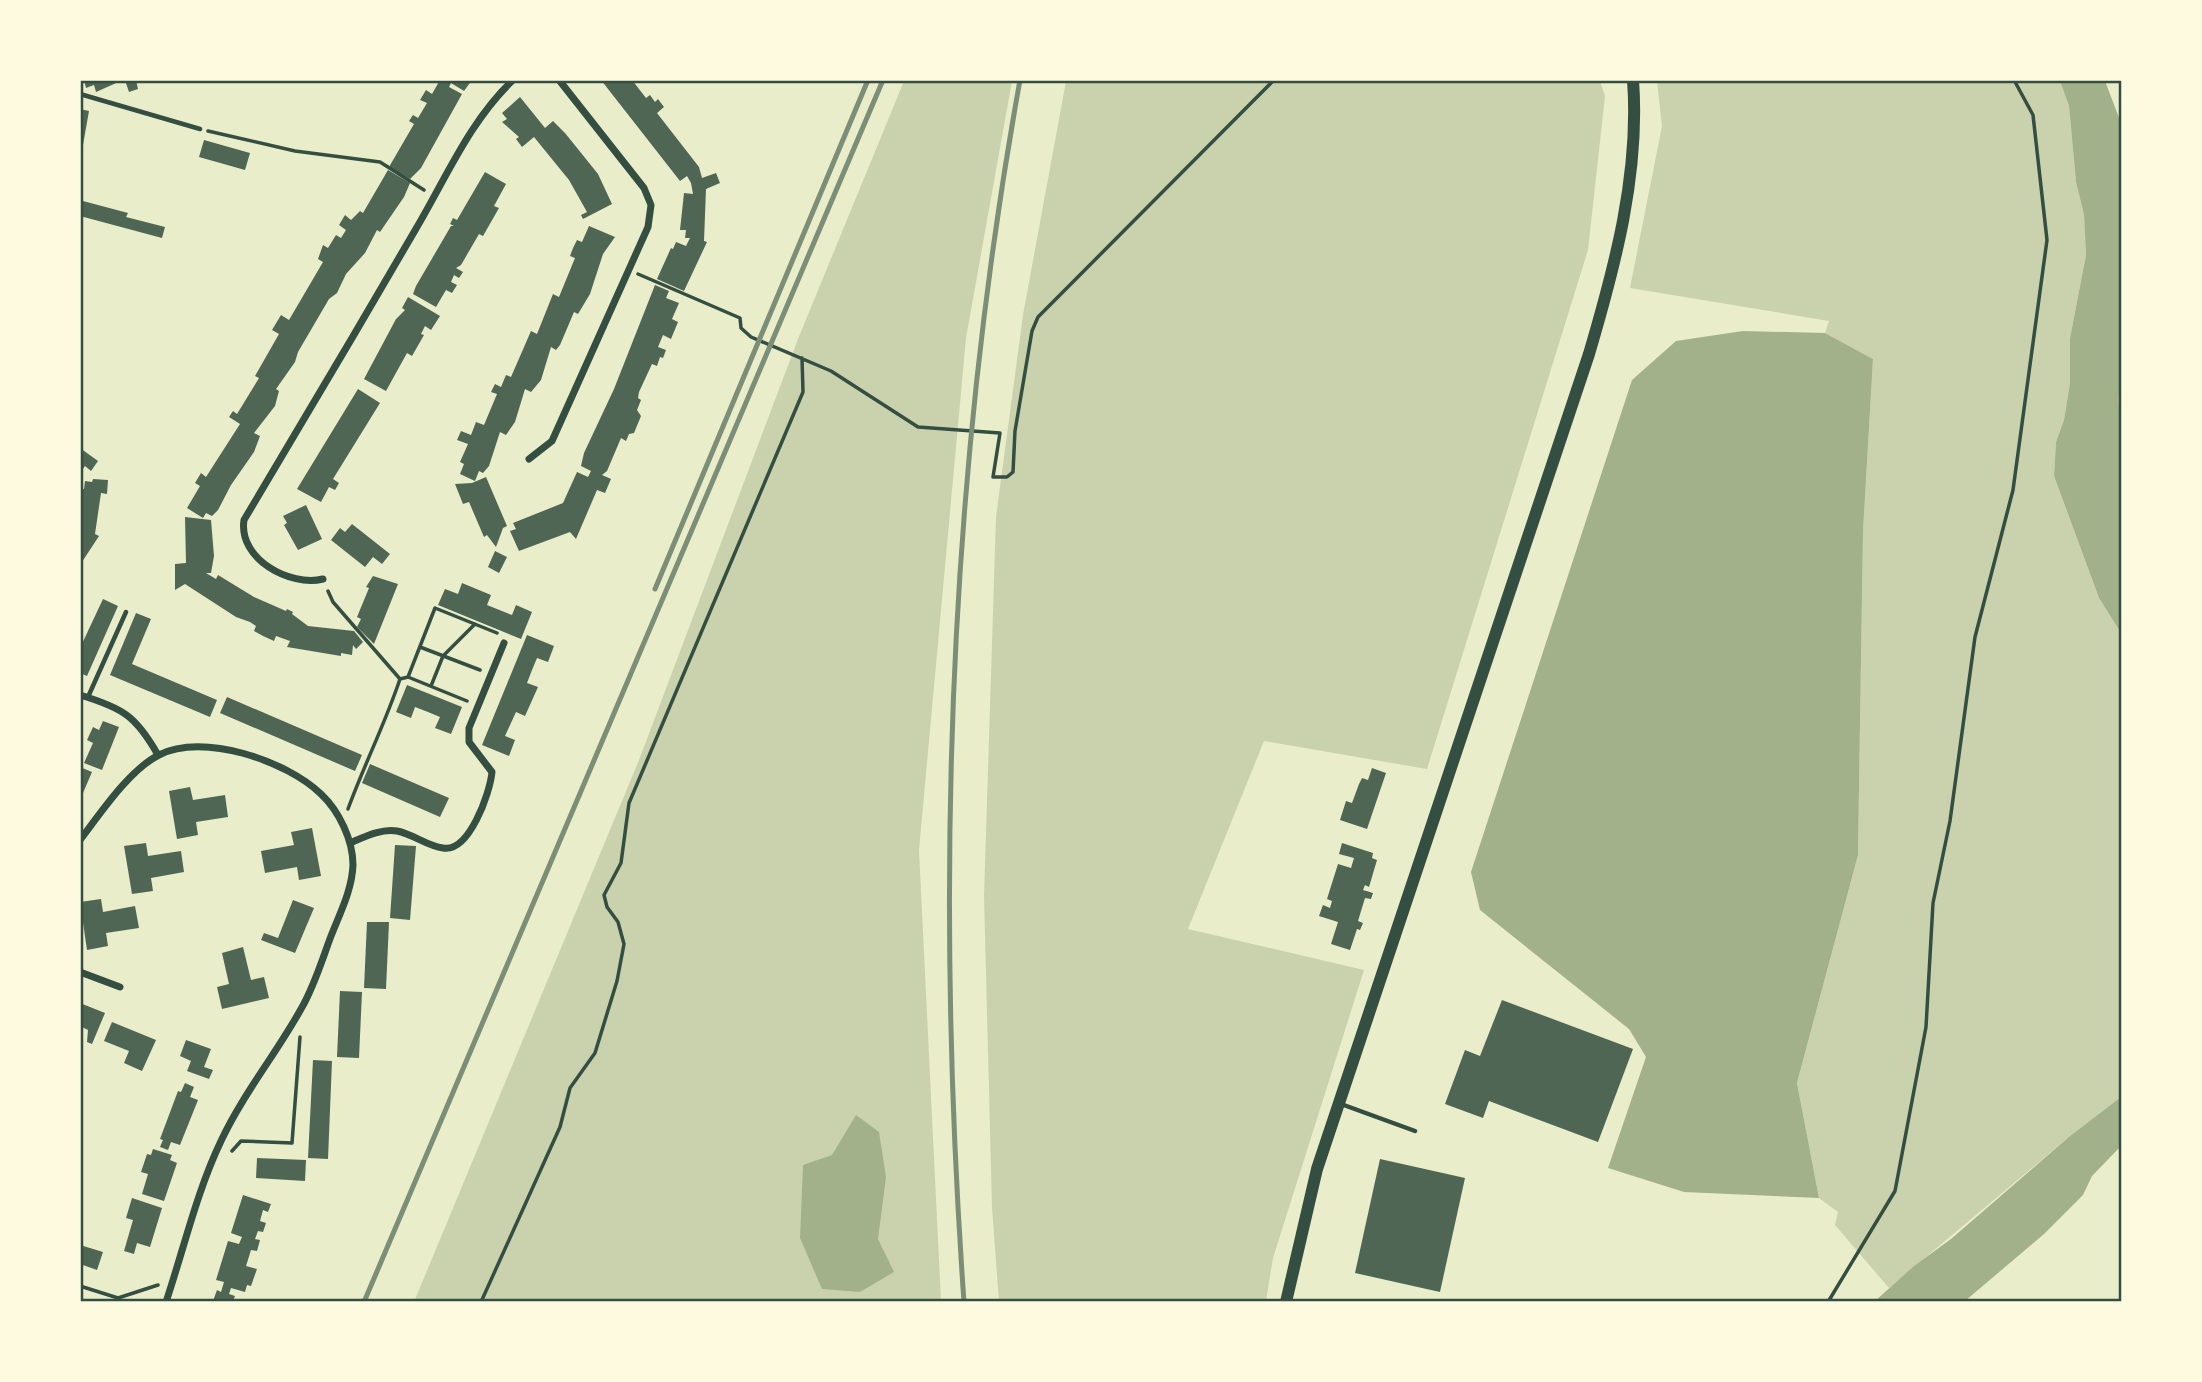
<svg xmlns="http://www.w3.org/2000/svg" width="2202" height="1382" viewBox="0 0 2202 1382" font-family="'Public Sans',sans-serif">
	<rect width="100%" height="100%" fill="#e9edc9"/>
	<!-- green -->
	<path fill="#cad2ad" d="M904 81H1012L966 338 919 850 941 1301 414 1302 639 760 798 339Z
		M1066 81H1600L1605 96 1588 250 1427 769 1264 741 1188 929 1364 970 1273 1258 1266 1301 999 1302 992 1207 984 896 996 517 1023 315Z
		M1657 81H2060L2069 106 2076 182 2084 215 2086 255 2070 338V383L2064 420 2056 442 2054 476 2099 598 2121 633V1097L2070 1136 1889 1288 1835 1225 1838 1212 1819 1198 1797 1083 1858 855 1863 532 1873 359 1825 333 1829 321 1630 288 1662 126Z"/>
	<!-- water -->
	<path fill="#a3b18a" d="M2060 81H2105L2121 123 2122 372C2115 401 2122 429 2121 459 2120 517 2122 575 2121 633L2099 598 2054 476 2056 442 2064 420 2070 383V338L2086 255 2084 215 2076 182 2069 106Z
		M1743 331 1825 333 1873 359 1863 532 1858 855 1797 1083 1819 1198 1684 1192 1608 1168 1646 1057 1629 1029 1480 910 1471 872 1632 380 1676 341Z
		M2121 1097V1146L2092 1176 2083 1195 2044 1234 1965 1301H1875L1914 1266 1951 1239 2070 1136Z
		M856 1115 879 1132 886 1177 878 1239 894 1272 860 1292 822 1289 800 1238 803 1165 832 1155Z"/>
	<!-- building -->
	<path fill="#4f6655" d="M84 80H123L96 92 94 85 86 88Z
		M125 80H136L138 89 129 92Z
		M440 80H472L464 91 451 83 449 87 462 94 421 168 410 179 389 167 414 124 409 121 413 115 418 118 427 103 420 100 426 90 432 94Z
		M601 80H632L646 98 650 95 655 102 658 99 664 107 657 113 699 167 702 178 716 173 720 183 706 189 704 241 707 242 684 291 657 279 671 248 673 249 676 242 686 246 690 238H685L686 230H680L684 193 693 194 691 183 687 176 680 181Z
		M520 97 545 128 553 121 565 133 598 174 612 204 583 219 581 215 587 212 569 180 534 137 522 147 516 139 519 137 502 122 507 119 502 113Z
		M80 109 89 111 83 145H80Z
		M204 140 250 153 245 170 199 157Z
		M388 170 410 183 404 197 380 232 377 230 365 253 346 274 337 293 329 299 298 352 295 362 276 389 279 391 275 406 254 433 260 436 254 452 231 485 218 510 212 516 206 513 203 518 187 508 200 486 195 483 201 473 206 477 240 424 229 417 233 411 237 414 259 378 255 376 279 334 272 330 281 315 289 320 323 262 318 259 323 245 328 248 336 235 341 238 346 230 339 225 345 215 351 220 360 211 363 213Z
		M485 172 506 184 494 206 499 208 483 236 479 234 461 265 456 268 463 272 459 278 454 275 451 282 457 285 452 293 446 290 436 307 413 294 416 286 451 226H454L450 224 453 218 457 220Z
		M83 201 128 213 126 217 165 227 162 238 80 216Z
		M589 226 615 237 603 254 590 294 578 314 574 312 560 345 556 350 551 347 541 380 531 392 525 389 515 422 506 435 500 432 489 466 483 473 479 471 475 481 460 474 464 464 460 462 468 444 457 440 461 431 471 435 476 422 484 425 497 394 491 392 495 384 501 387 506 375 511 377 531 331 537 334 553 294 559 297 575 258 570 256 573 248 577 240 582 242Z
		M655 285 669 291 666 298 679 303 672 319 678 322 671 339 663 335 658 347 666 350 663 358 660 357 657 366 652 364 639 392 638 398 641 400 637 410 641 416 634 433 629 434 626 441 621 438 607 471 602 475 611 479 605 493 597 490 576 539 570 532 519 551 510 531 516 529 513 523 563 503 577 472 588 477 591 471 581 466 584 453 614 389Z
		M408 297 440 316 431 330 425 326 421 334 424 335 412 356 407 353 386 391 364 379 396 319 405 310 402 308Z
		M358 389 380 403 333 479 339 483 335 490 329 487 321 502 297 489Z
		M80 448 98 461 91 471 85 466 80 473Z
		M486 477 507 526 503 528 496 547 487 535 484 537 469 502 463 504 455 484 472 483Z
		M93 479 108 480 107 494 101 493 95 534 99 536 80 565V489H84L85 481 92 482Z
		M306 505 322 539 298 550 284 525 287 523 283 516Z
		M185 517 211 520 214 556 211 573H206L216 579 218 575 254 597 286 611 287 609 293 612 292 614 308 626 354 631 363 642 356 649 353 645 352 655 341 653V656L287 647 290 641 276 636 274 641 263 636 254 631 256 626 250 622 236 617 185 584 175 590V564L186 563Z
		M352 524 390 554 382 564 373 557 365 567 331 540 340 528 345 532Z
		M495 551 507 557 499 573 488 567Z
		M373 576 398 584 374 644 357 627 361 619 357 617 369 588 366 587Z
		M462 583 491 595 487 605 512 615 516 605 532 612 521 639 438 605 445 589 458 594Z
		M103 599 118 606 87 676 80 673V648Z
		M136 613 151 619 132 664 217 700 210 717 110 675Z
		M527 635 554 646 548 662 537 658 532 670 527 683 538 687 525 716 516 712 505 736 515 740 509 756 482 745Z
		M407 685 462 707 451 734 435 728 440 717 428 712 415 707 411 718 396 712Z
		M227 697 362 755 355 771 220 713Z
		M103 721 119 727 102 770 84 763 93 743 87 740 93 727 99 730Z
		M370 764 449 798 440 817 362 783Z
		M80 767 92 772 80 800Z
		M1372 768 1386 773 1367 829 1340 820 1346 801 1352 803 1359 784 1362 778 1368 780Z
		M190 787 193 800 225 795 228 817 196 822 198 835 177 839 169 791Z
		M312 828 321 876 299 880 297 867 265 873 261 851 294 845 291 832Z
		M146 843 148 856 181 851 184 872 151 878 153 891 132 894 124 846Z
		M1342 843 1373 853 1372 858 1377 860 1369 887 1365 885 1363 890 1373 893 1371 899 1365 898 1358 921 1363 923 1360 930 1357 929 1350 950 1331 944 1338 922 1319 916 1323 905 1330 908 1332 901 1327 899 1338 864 1351 868 1354 858 1339 854Z
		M395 845 416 846 410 920 390 918Z
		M101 899 103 912 135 906 139 928 106 933 108 946 87 950 80 902Z
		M293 900 314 908 295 953 261 940 264 933 278 938Z
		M367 922H389L386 989 364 988Z
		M243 947 251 980 264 977 269 998 222 1009 217 987 229 984 222 953Z
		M340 991 362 992 359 1058 337 1057Z
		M1502 1000 1633 1049 1598 1142 1489 1101 1483 1118 1445 1104 1465 1050 1480 1056Z
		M80 1003 105 1013 92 1044 87 1042 88 1030 80 1026Z
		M112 1022 156 1040 142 1071 124 1063 129 1051 104 1041Z
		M186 1040 211 1049 204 1067 213 1070 209 1079 187 1071 191 1061 180 1056Z
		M313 1060 332 1061 328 1159 308 1158Z
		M185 1083 194 1087 190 1097 198 1100 180 1145 171 1142 168 1150 160 1147 163 1140 160 1139 178 1091 181 1092Z
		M153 1149 172 1155 170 1160 177 1163 164 1201 142 1194 148 1174 141 1172 147 1154 151 1155Z
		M257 1158 306 1160 305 1181 256 1178Z
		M1380 1159 1465 1178 1440 1292 1355 1273Z
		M243 1195 271 1204 268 1212 263 1210 260 1221 266 1223 263 1232 258 1231 255 1239 260 1240 257 1251 251 1250 246 1266 257 1269 251 1286 247 1285 245 1292 231 1288 229 1294 235 1296 233 1301H213L217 1290 221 1292 224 1282 216 1280 228 1241 239 1244 242 1237 231 1233Z
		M132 1198 162 1208 150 1247 137 1243 134 1254 124 1251 133 1220 126 1218Z
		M80 1245 103 1252 97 1270 80 1264Z"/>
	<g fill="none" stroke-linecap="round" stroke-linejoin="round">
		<!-- path -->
		<path stroke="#344e41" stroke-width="3.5" d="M208 131 295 151 380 162 424 190
			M638 274 740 318 741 328 751 337 831 371 918 427 1000 433 993 477H1007L1013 472 1015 431 1032 331 1038 317 1274 80
			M328 591 333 602 400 679C385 724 364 765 348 809
			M420 647 480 670
			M408 677 435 608 497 633
			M400 679 408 677 467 701
			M431 686 443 656 475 624
			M232 1151 241 1141 292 1143 300 1037
			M80 1286 118 1298 158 1285
			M481 1302 560 1127 570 1088 595 1053 617 981 624 944 618 922 607 907 604 895 621 863 629 803 803 392 802 358
			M1828 1302 1895 1191 1926 1027 1933 903 1950 821 1975 637 2013 490 2047 240 2033 115 2014 80"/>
		<!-- service -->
		<path stroke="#344e41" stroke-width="4.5" d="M80 94 200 129
			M88 697 126 612
			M1341 1104 1415 1131"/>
		<!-- minor -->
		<path stroke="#344e41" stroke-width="7" d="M529 459 552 441 648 227 651 205 644 188 559 80
			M323 579C290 587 238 559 244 520 302 423 360 325 417 227 447 176 470 121 513 80
			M80 695C123 708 136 716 158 755
			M80 840C100 814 129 770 159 755 203 732 287 761 321 794 339 811 353 840 353 865 352 890 340 913 331 936 322 960 314 987 301 1009 276 1054 243 1094 221 1141 197 1191 184 1248 166 1302
			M350 843C364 837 382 828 397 831 413 834 427 846 443 848 469 853 490 793 492 772L469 742V728L504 643
			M80 972 120 987
			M80 1301 81 1302"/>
		<!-- secondary -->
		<path stroke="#344e41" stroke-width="12" d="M1286 1302 1317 1169 1589 354C1615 266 1640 173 1633 80"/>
		<!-- rail -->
		<path stroke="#7c8e77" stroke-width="5" d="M655 589 868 80
			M364 1302 883 80
			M964 1302C935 894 947 483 1020 80"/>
	</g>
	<!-- border -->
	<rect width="2202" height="1382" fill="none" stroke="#fefae0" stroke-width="164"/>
	<rect x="82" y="82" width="2038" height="1218" fill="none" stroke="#344e41" stroke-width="2.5"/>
</svg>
